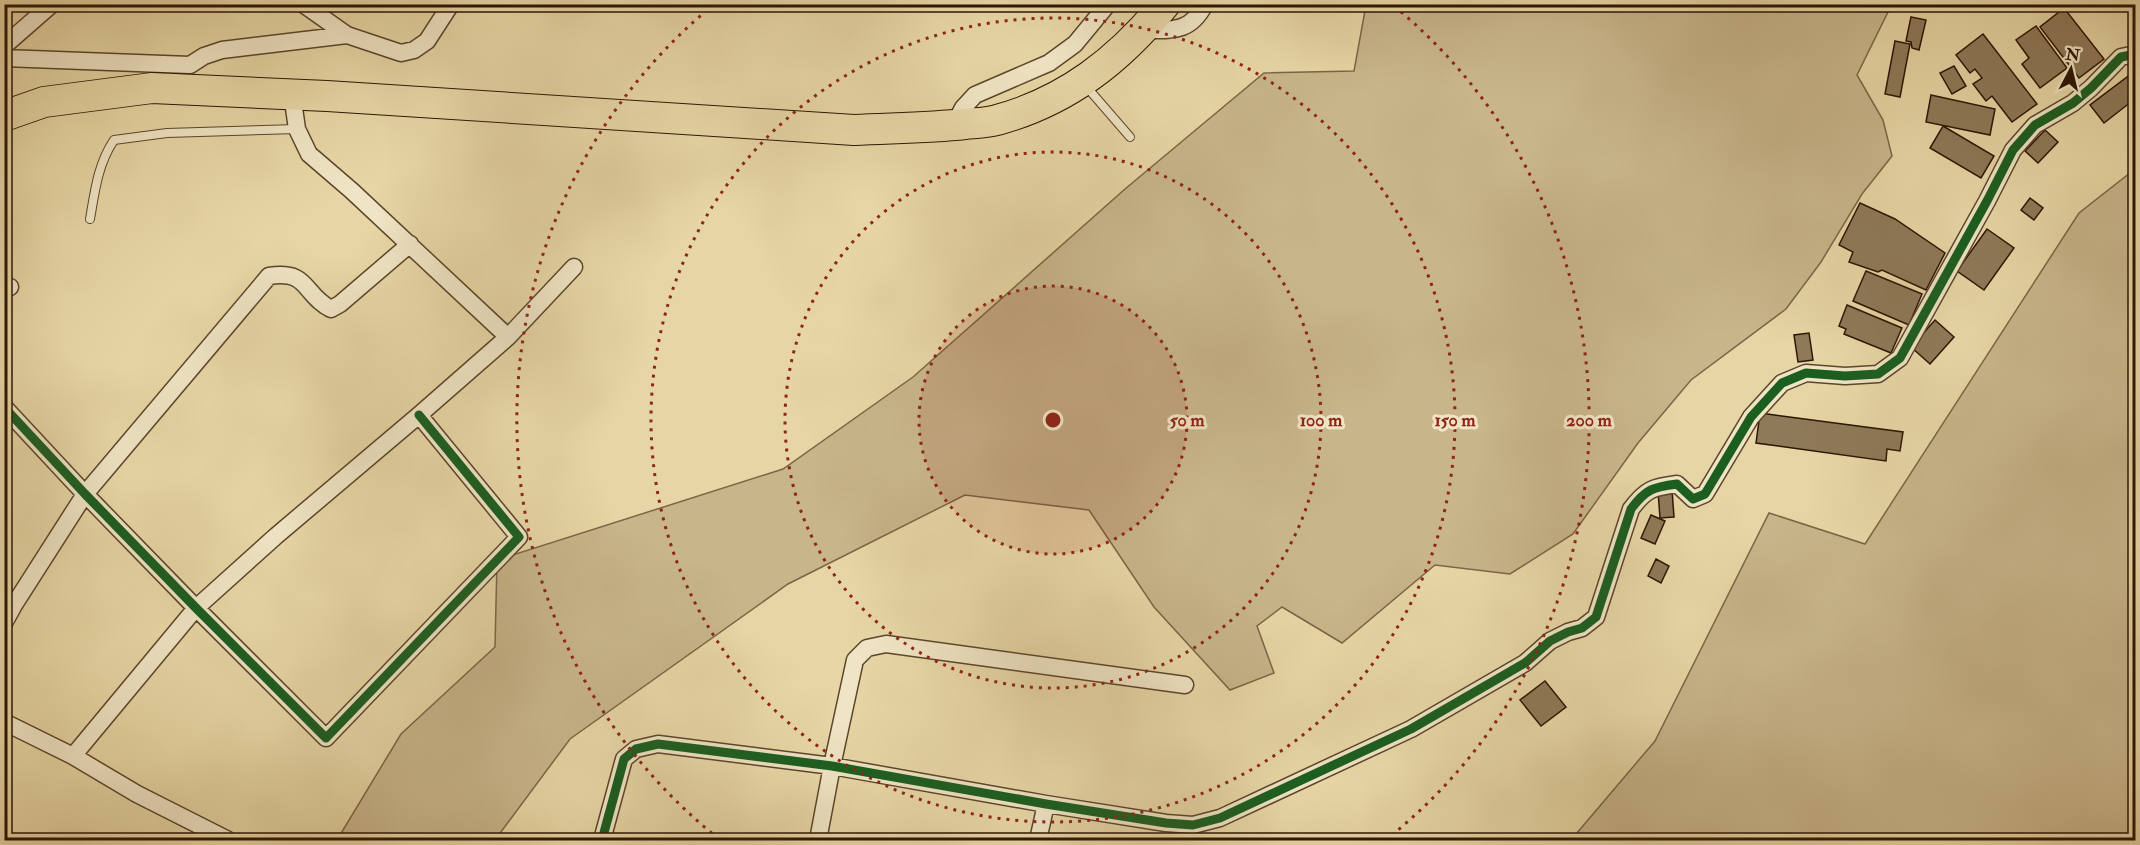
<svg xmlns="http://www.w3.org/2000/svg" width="2140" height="845" viewBox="0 0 2140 845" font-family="'IM FELL Double Pica',serif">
	<rect width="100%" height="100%" fill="#e7d6a5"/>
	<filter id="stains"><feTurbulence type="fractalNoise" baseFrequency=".00333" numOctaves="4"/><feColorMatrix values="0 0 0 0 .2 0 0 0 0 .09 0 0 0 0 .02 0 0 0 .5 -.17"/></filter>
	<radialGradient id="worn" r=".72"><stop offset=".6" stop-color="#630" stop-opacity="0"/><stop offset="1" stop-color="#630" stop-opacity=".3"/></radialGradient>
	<!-- green -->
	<path fill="#c8b58a" stroke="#7b6547" stroke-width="1.5" d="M1366 5H1901L1891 6 1857 75 1883 120 1892 156 1862 194 1821 262 1786 309 1691 380 1638 443 1573 534 1510 574 1435 565 1342 643 1282 607 1257 626 1274 673 1230 690 1154 607 1089 510 965 495 788 584 570 739 495 840H348L340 835 401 734 495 647 497 560 783 469 913 377 1125 189 1264 73 1354 71Z
		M2135 169V840H1571L1655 741 1769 513 1865 544 2079 213Z"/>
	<!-- building -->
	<path fill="#8e7958" stroke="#2e1504" stroke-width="1.5" d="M2064 8 2104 59 2079 78 2040 27Z
		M1911 17 1926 20 1919 50 1912 48 1911 42 1906 41Z
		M2036 26 2067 68 2040 88 2022 64 2029 58 2016 40Z
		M1983 34 2037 104 2012 122 1992 96 1986 101 1973 84 1982 78 1975 69 1970 73 1956 55Z
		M1895 41 1910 44 1900 97 1885 94Z
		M1954 66 1966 86 1952 94 1940 73Z
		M2135 71 2136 98 2104 123 2090 105Z
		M1931 95 1995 109 1990 135 1926 122Z
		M1943 126 1994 156 1981 178 1930 148Z
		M2045 130 2058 142 2038 163 2025 151Z
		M2030 198 2043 208 2034 220 2021 210Z
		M1860 203 1895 219 1945 253 1926 290 1882 270 1878 272 1849 262 1853 252 1839 245Z
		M1987 229 2014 248 1984 290 1957 271Z
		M1866 271 1922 294 1909 325 1853 301Z
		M1847 305 1902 328 1891 353 1844 334 1846 329 1839 326Z
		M1935 320 1954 337 1930 364 1911 347Z
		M1809 333 1813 360 1798 362 1794 335Z
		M1760 413 1903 432 1900 451 1887 449 1886 461 1756 443Z
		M1672 490 1674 517 1660 518 1658 491Z
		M1651 515 1665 521 1655 544 1641 538Z
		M1656 559 1669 566 1661 583 1648 576Z
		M1545 681 1566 707 1541 726 1520 700Z"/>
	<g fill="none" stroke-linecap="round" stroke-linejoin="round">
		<!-- lane casing -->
		<g stroke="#5c452c" stroke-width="10">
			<path id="lane" d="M1085 85 1130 137
				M90 219C95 190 98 164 114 140L167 133 297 129"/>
		</g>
		<!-- street casing -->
		<g stroke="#5c452c" stroke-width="19">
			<path id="street" d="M303 4 347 35
				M1144 30C1172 30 1190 33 1205 4
				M4 46 52 4
				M4 58 190 65 204 56 222 50 347 35 401 53 414 50 427 41 451 4
				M292 94 297 129 309 154 352 191 508 337
				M954 125 963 108 975 95 1049 63 1075 44 1108 4
				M4 286 10 287
				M4 407 85 494 196 608 326 738 519 537 419 415
				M4 623 14 605 85 494 269 276C310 270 302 294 331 309L340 304 410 244
				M4 722 73 756 137 794 228 840
				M73 756 196 608 276 536 419 415 508 337 574 267
				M602 840 624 759 636 749 658 744 832 766 1046 804 1166 823 1193 825 1220 818 1411 729 1525 663 1550 641 1568 632 1582 628 1596 617 1631 509C1646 489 1653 487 1677 484L1693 499 1705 494 1751 417 1782 383 1806 373 1845 376 1878 374 1900 358 1987 201 2013 150 2035 125 2073 103 2091 88 2121 57 2136 54
				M818 840 832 766 855 660 867 648 886 644 1185 685
				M1038 840 1046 804"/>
		</g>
		<!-- highway casing -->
		<g stroke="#2e1504" stroke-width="32">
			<path id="highway" d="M4 116 44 102 152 88 327 96 854 130C891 128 928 128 965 124 975 123 987 123 997 120 1067 101 1119 60 1165 4"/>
		</g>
		<!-- lane -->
		<use href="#lane" stroke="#efe4c4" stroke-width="8"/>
		<!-- street -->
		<use href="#street" stroke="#efe4c4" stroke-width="16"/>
		<!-- highway -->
		<use href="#highway" stroke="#e7d6a5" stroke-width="30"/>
		<!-- cycleway casing -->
		<g stroke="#efe4c4" stroke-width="13">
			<path id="cycleway" d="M4 407 85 494 196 608 326 738 519 537 419 415
				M602 840 624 759 636 749 658 744 832 766 1046 804 1166 823 1193 825 1220 818 1411 729 1525 663 1550 641 1568 632 1582 628 1596 617 1631 509C1646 489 1653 487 1677 484L1693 499 1705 494 1751 417 1782 383 1806 373 1845 376 1878 374 1900 358 1987 201 2013 150 2035 125 2073 103 2091 88 2121 57 2136 54"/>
		</g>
		<!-- cycleway -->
		<use href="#cycleway" stroke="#1b5e20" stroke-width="9"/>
	</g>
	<!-- distance rings -->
	<circle cx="1053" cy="420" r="134" fill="#8f2418" fill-opacity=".12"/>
	<g fill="none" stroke="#8f2418" stroke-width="3" stroke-dasharray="3 6">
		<circle cx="1053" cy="420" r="134"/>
		<circle cx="1053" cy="420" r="268"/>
		<circle cx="1053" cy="420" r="402"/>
		<path d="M719 839A536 536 0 0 1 712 6M1394 6A536 536 0 0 1 1387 839"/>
	</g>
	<circle cx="1053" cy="420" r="9" fill="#8f2418" stroke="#efe4c4" stroke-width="3"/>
	<g font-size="18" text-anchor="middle" font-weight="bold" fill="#8f2418" stroke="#efe4c4" stroke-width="6" stroke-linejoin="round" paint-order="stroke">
		<text x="1187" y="426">50 m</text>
		<text x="1321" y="426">100 m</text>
		<text x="1455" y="426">150 m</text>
		<text x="1589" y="426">200 m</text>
	</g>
	<!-- margin -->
	<rect width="2140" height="845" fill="none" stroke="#e7d6a5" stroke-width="24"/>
	<rect x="6" y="6" width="2128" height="833" fill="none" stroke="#2e1504" stroke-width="3"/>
	<rect x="12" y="12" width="2116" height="821" fill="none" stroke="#2e1504" stroke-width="1.5"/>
	<!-- north arrow -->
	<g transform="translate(2071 69) rotate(7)" stroke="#efe4c4" stroke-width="4.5" paint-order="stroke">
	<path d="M0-4.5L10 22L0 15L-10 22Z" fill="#2e1504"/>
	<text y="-9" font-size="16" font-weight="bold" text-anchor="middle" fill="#2e1504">N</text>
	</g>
	<rect width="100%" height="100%" filter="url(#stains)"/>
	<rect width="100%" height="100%" fill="url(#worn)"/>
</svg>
